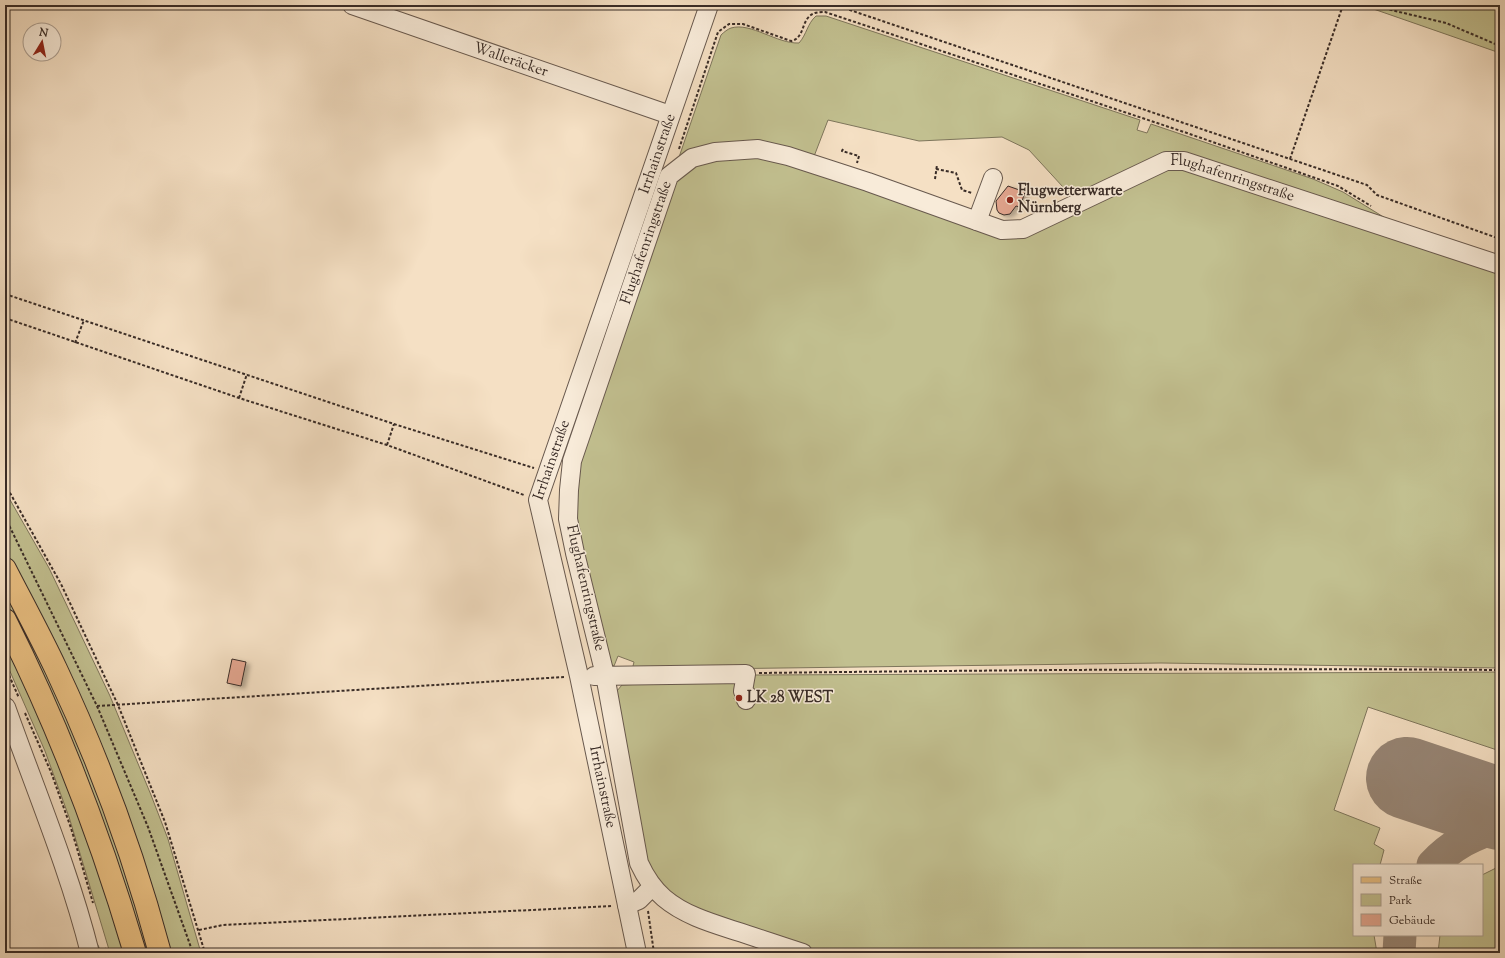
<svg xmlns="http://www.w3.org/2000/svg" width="1505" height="958" viewBox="0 0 1505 958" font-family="'Sorts Mill Goudy',serif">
	<defs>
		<filter id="shadow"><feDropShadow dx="4" dy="2.5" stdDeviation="2" flood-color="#0004"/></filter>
	</defs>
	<rect width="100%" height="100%" fill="#f5e0c4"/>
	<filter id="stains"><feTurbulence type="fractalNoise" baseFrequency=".005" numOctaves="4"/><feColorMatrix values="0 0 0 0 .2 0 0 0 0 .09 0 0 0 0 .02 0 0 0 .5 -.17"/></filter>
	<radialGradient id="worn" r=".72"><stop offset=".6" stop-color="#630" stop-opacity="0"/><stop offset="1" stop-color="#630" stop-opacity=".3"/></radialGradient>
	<!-- green -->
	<path fill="#c2c090" stroke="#7e765c" d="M1362 5H1500V53Z
		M816 16H826L1140 120 1137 130 1147 133 1151 124 1313 179 1343 192 1403 229 1190 159 1074 199 1029 150 1002 137 919 141 828 120 813 159 780 149 677 163 721 35C724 32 728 29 731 28 751 22 777 44 799 43 807 34 807 24 816 16Z
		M765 155 1004 234 1176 164 1500 270V668L1161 663 632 670 634 662 618 656 614 666 608 662 575 537 574 478 677 178 693 163Z
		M5 491 49 568 110 696 151 795 168 839 201 953H167L30 601 5 553Z
		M5 583 94 776 152 953H141L29 654 5 608Z
		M5 637 47 727 127 953H110L69 817 45 751 5 660Z
		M1500 672V751L1368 707 1334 810 1380 828 1374 844 1384 850 1380 865H1354V935H1374L1377 953H819L708 916 673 898 643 860 616 692 622 685 741 679 734 699 741 702 754 675Z
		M1500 866V953H1438L1440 935H1482V875Z"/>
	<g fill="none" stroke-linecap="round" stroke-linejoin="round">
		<!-- stream -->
		<path stroke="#758478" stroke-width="3.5" d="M97 946 100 953"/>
		<!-- taxiway -->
		<path stroke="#978676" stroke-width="33" d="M1433 865C1450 846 1475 832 1500 827
			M1399 953 1400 935"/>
		<!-- runway -->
		<path stroke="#978676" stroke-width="82" d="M1407 778 1500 809"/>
	</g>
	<!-- building -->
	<path fill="#e5a791" stroke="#392c27" filter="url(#shadow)" d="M1008 186 1025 192 1020 207 1016 206 1010 214 1004 215 999 213 997 210 996 201Z
		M232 659 246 662 241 686 227 683Z"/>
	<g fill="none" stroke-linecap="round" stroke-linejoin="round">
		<!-- minor casing -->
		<g stroke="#68594e" stroke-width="20">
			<g id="minor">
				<path id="s1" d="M352 5 670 115"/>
				<path d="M977 221 993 178"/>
				<path d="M594 676 746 674 743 691 748 696 746 700"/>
				<path d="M6 707C35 789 69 869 90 953"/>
				<path d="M627 905 639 900 652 887"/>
				<path id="s2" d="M637 953 579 676 538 500 709 5"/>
				<path id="s3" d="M803 953C781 946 758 938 736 931 711 923 684 915 664 898 652 888 645 876 639 863L605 675 575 553 568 519 569 490 572 461 669 176 692 158 715 152 758 149 788 156 868 182 1002 230 1023 229 1166 161H1184L1500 265"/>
			</g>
		</g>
		<!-- major casing -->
		<g stroke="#392c27" stroke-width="24">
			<path id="major" d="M5 569C22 602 40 635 56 669 99 760 134 856 160 953
				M5 620C59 727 101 838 135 953"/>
		</g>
		<!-- path -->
		<path stroke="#392c27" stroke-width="2" stroke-dasharray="3 2" stroke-linecap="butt" d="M835 5 1367 185 1377 195 1500 239
			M1370 5 1446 23 1500 46
			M679 149 718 32 729 24H743L791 41C806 38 800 18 815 13 818 12 822 12 825 12L1187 133 1338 186 1371 206
			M843 149 842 151 859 156 857 163
			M1290 159 1343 5
			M936 169 956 173 962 190 972 193
			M935 179 937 165
			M5 294 394 424 534 468
			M5 318 239 398 387 445 524 495
			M75 343 84 320
			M239 398 247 374
			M387 445 394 424
			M5 484 61 584 118 705 165 822 205 953
			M5 517 97 706 148 827 193 953
			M5 666 19 698
			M759 673C1006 670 1253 668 1500 670
			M97 706 564 677
			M25 713 51 772 71 828 93 903
			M648 911 654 953
			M199 930 223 925 613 906
			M105 948 107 953"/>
		<!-- minor -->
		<use href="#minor" stroke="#f8ebd9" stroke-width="18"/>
		<!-- major -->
		<use href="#major" stroke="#eac082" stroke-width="22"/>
	</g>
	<!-- markers -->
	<g fill="#8f2418" stroke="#f8ebd9" stroke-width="1.5">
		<circle cx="1010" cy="200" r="4"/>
		<circle cx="739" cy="698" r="4"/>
	</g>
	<g text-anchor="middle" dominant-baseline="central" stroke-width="3" stroke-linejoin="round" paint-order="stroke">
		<!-- street labels -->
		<g font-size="15" fill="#392c27" stroke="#f8ebd9">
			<text stroke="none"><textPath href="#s1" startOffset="168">Walleräcker</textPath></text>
			<text stroke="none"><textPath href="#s2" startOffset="830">Irrhainstraße</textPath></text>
			<text stroke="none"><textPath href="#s3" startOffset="1506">Flughafenringstraße</textPath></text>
			<text stroke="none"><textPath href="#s3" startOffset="834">Flughafenringstraße</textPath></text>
			<text stroke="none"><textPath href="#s2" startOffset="506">Irrhainstraße</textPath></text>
			<text transform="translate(585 588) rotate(77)">Flughafenringstraße</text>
			<text transform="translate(602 787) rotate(78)">Irrhainstraße</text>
		</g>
		<!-- poi labels -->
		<g font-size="15" font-weight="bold" fill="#392c27" stroke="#f8ebd9" text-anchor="start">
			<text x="1018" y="191">Flugwetterwarte<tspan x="1018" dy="17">Nürnberg</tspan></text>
			<text x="747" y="698">LK 28 WEST</text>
		</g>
	</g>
	<!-- margin -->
	<rect width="1505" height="958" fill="none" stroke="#f5e0c4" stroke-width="20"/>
	<rect x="6" y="6" width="1493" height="946" fill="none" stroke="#392c27" stroke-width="2"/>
	<rect x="10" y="10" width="1485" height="938" fill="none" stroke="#392c27"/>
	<!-- legend -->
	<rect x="1353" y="864" width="130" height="72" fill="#f8ebd9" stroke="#ac9f92"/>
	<rect x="1361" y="877" width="20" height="6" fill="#eac082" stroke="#ac9f92"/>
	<text x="1389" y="884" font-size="12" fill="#392c27">Straße</text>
	<rect x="1361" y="894" width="20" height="12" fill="#c2c090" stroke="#ac9f92"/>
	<text x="1389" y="904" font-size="12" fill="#392c27">Park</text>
	<rect x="1361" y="914" width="20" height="12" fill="#e5a791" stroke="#ac9f92"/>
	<text x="1389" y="924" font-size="12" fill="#392c27">Gebäude</text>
	<!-- north arrow -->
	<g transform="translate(42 42) rotate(10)"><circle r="19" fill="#f8ebd9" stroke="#ac9f92"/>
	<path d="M0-3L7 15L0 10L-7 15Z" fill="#8f2418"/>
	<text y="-6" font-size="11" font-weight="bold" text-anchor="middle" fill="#392c27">N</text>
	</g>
	<rect width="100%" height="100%" filter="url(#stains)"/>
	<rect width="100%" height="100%" fill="url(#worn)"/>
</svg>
